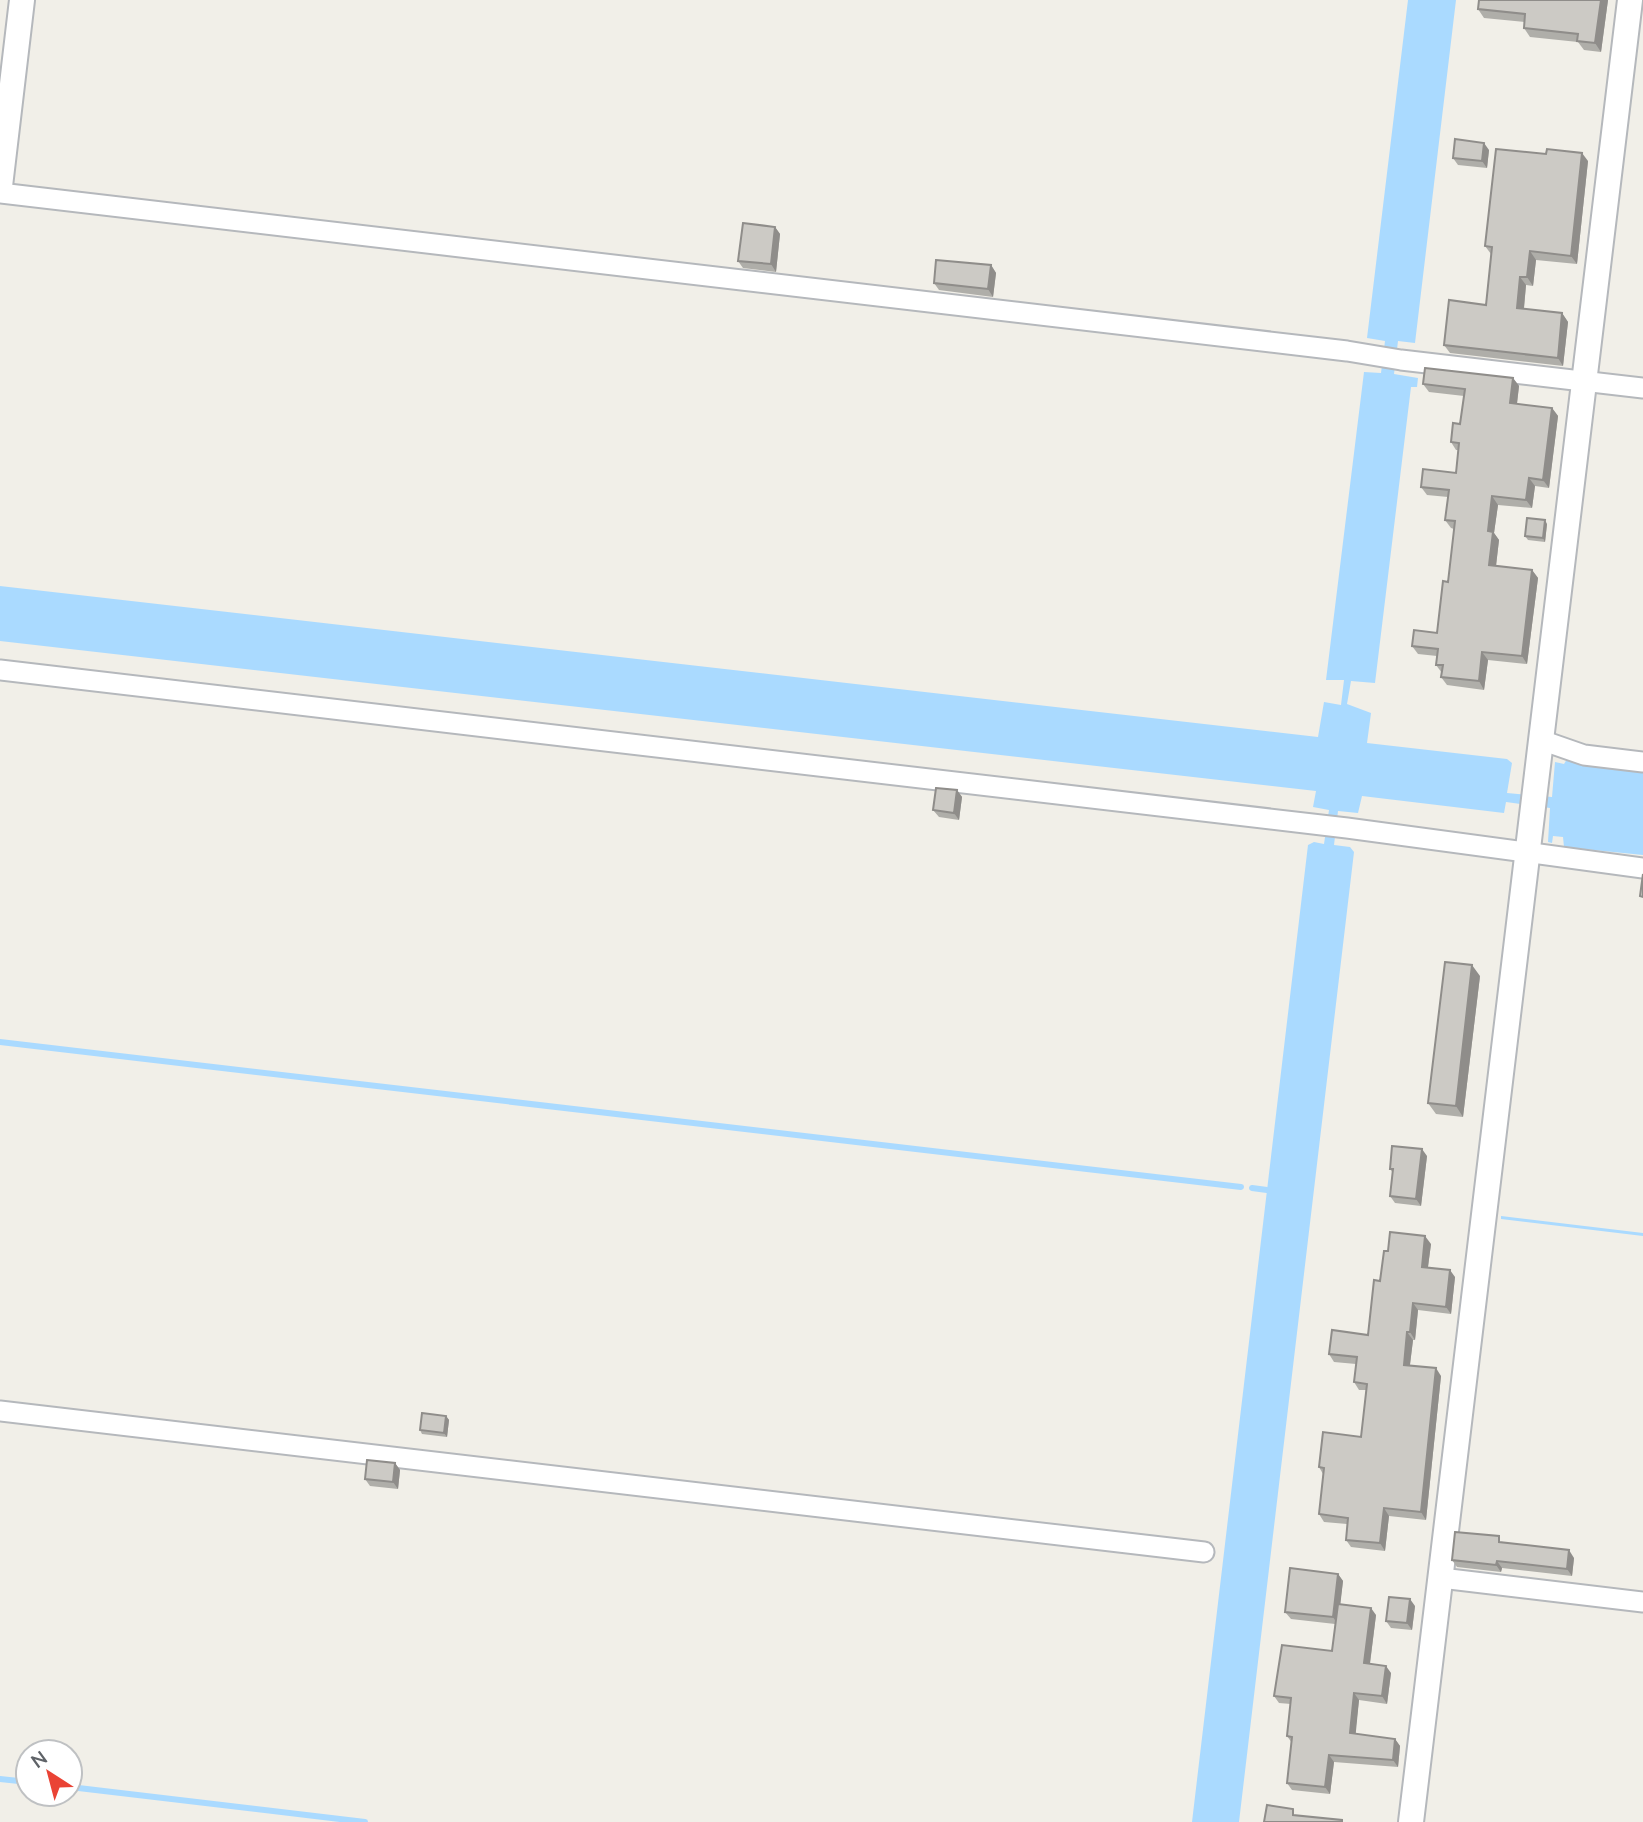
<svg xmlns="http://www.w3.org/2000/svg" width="1643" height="1822" viewBox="0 0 1643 1822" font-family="'Nunito Sans',sans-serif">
	<rect width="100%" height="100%" fill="#f1efe8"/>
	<!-- water -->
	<path fill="#aadaff" d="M1408 0H1456L1415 343 1398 341 1394 374 1418 378 1417 387H1411L1375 683 1351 681 1347 704 1371 713 1367 743 1507 759 1512 763 1507 793 1552 797 1555 762 1564 764 1567 759 1643 771V855L1564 847 1563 837 1553 836 1552 843 1548 842 1550 808 1506 802 1504 813 1362 796 1358 813 1338 811 1334 845 1350 847 1354 852 1239 1822H1192L1308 845 1314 842 1324 844 1329 810 1313 807 1316 791 0 641V586L1318 737 1324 702 1341 705 1344 680H1326L1364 372 1381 373 1385 341 1367 338Z
		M1501 1216 1643 1233V1236L1501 1219Z"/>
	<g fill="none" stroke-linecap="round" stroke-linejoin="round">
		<!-- stream -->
		<path stroke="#aadaff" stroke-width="6" d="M0 1042 1241 1187
			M1252 1188 1267 1190
			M0 1779 28 1782
			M70 1787 365 1822"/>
		<!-- minor casing -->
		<g stroke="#b5b8bc" stroke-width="23">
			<path id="minor" d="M0 193 1347 351 1401 360 1643 388
				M0 670 1347 828 1643 868
				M1541 740 1584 755 1643 762
				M0 1411 1204 1552
				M1441 1578 1643 1602"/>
		</g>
		<!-- tertiary casing -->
		<g stroke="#b5b8bc" stroke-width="28">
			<path id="tertiary" d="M0 186 22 0
				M1411 1822 1630 0"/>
		</g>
		<!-- minor -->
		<use href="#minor" stroke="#fff" stroke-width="19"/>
		<!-- tertiary -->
		<use href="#tertiary" stroke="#fff" stroke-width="24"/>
	</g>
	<!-- wall -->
	<path fill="#afaea9" d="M1479 0H1608L1601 52 1584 50 1578 42 1530 37 1524 28 1525 22 1484 18 1478 9Z
		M1489 150 1487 168 1458 165 1453 158Z
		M1588 161 1577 264 1536 260 1533 286 1526 285 1524 309 1562 313 1568 322 1563 366 1450 353 1444 345 1486 305 1491 254 1485 246Z
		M775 227 780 234 776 272 743 268 738 261Z
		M991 265 996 273 993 297 939 290 934 283Z
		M1513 378 1519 386 1517 404 1552 408 1558 416 1549 488 1535 486 1532 508 1498 505 1494 533 1499 540 1496 566 1532 570 1538 578 1527 664 1488 660 1484 690 1447 685 1441 677 1442 673 1436 665 1437 656 1418 654 1412 646 1437 633 1448 582 1454 529 1451 528 1445 520 1448 497 1427 495 1421 487 1456 473 1458 450H1456L1451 442 1460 424 1464 396 1429 392 1423 384Z
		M1547 524 1545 542 1528 540 1525 536Z
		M957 790 962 797 959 820 939 817 933 810Z
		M1480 976 1463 1117 1436 1114 1428 1103Z
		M1427 1156 1421 1206 1395 1203 1390 1196 1393 1173 1390 1169Z
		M1431 1244 1428 1267 1455 1277 1451 1314 1418 1310 1415 1340H1413L1410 1365 1441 1376 1426 1520 1389 1516 1385 1551 1351 1547 1346 1540 1347 1524 1324 1522 1319 1514 1323 1474 1319 1467 1361 1437 1366 1390H1359L1354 1382 1356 1364 1334 1362 1329 1354 1368 1335 1388 1251Z
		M446 1416 449 1420 447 1437 422 1434 420 1430Z
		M395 1463 400 1470 398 1489 370 1486 365 1479Z
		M1504 1543 1574 1558 1572 1576 1502 1568 1501 1572 1457 1567 1452 1560Z
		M1338 1574 1343 1581 1340 1604 1376 1615 1370 1664 1391 1673 1387 1704 1359 1700 1355 1734 1395 1739 1400 1746 1398 1767 1334 1762 1330 1794 1292 1790 1287 1783 1292 1743 1287 1736 1291 1704 1279 1703 1274 1696 1332 1651 1335 1624 1291 1619 1285 1612Z
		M1415 1606 1412 1630 1391 1628 1386 1621Z"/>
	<!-- shaded-wall -->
	<path fill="#8f8d8a" d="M1601 0H1608L1601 52 1595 43Z
		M1484 143 1489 150 1487 168 1482 161Z
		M1582 153 1588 161 1577 264 1571 256Z
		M775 227 780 234 776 272 771 264Z
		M1530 251 1536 260 1533 286 1527 277Z
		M991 265 996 273 993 297 988 289Z
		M1520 277 1526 285 1523 317 1517 308Z
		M1562 313 1568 322 1563 366 1558 358Z
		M1513 378 1519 386 1516 411 1510 403Z
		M1552 408 1558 416 1549 488 1543 480Z
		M1529 478 1535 486 1532 508 1526 500Z
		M1492 496 1498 505 1494 533 1499 540 1495 574 1489 565 1488 531Z
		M1545 520 1547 524 1545 542 1543 538Z
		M1532 570 1538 578 1527 664 1522 656Z
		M1482 652 1488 660 1484 690 1479 681Z
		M957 790 962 797 959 820 954 813Z
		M1472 965 1480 976 1463 1117 1456 1106Z
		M1422 1149 1427 1156 1421 1206 1416 1199Z
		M1425 1236 1431 1244 1427 1274 1422 1267Z
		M1450 1270 1455 1277 1451 1314 1446 1307Z
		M1413 1303 1418 1310 1415 1340 1410 1332Z
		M1407 1332 1413 1340 1409 1372 1404 1365Z
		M1436 1368 1441 1376 1426 1520 1421 1512Z
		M446 1416 449 1420 447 1437 444 1433Z
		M395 1463 400 1470 398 1489 393 1482Z
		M1384 1508 1389 1516 1385 1551 1380 1543Z
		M1569 1550 1574 1558 1572 1576 1567 1569Z
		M1497 1561 1502 1568 1501 1572 1496 1565Z
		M1338 1574 1343 1581 1338 1625 1333 1617Z
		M1410 1599 1415 1606 1412 1630 1407 1623Z
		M1371 1608 1376 1615 1369 1670 1364 1663Z
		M1386 1666 1391 1673 1387 1704 1382 1696Z
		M1354 1693 1359 1700 1355 1741 1350 1733Z
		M1395 1739 1400 1746 1398 1767 1393 1760Z
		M1329 1755 1334 1762 1330 1794 1325 1787Z"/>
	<!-- building -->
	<path fill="#cccac5" stroke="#8f8d8a" stroke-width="2" d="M1479 0H1601L1595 43 1577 41 1578 34 1524 28 1525 14 1478 9Z
		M1455 139 1484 143 1482 161 1453 158Z
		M1496 149 1546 154 1547 149 1582 153 1571 256 1530 251 1527 277H1520L1517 308 1562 313 1558 358 1444 345 1449 300 1486 305 1492 247 1485 246Z
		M743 223 775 227 771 264 738 261Z
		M936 260 991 265 988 289 934 283Z
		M1425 368 1513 378 1510 403 1552 408 1543 480 1529 478 1526 500 1492 496 1488 531 1493 532 1489 565 1532 570 1522 656 1482 652 1479 681 1441 677 1443 665H1436L1438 649 1412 646 1414 630 1437 633 1443 581 1448 582 1455 521 1445 520 1449 490 1421 487 1423 469 1456 473 1459 443 1451 442 1453 423 1460 424 1465 389 1423 384Z
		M1527 518 1545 520 1543 538 1525 536Z
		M936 788 957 790 954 813 933 810Z
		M1643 874V897L1640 896Z
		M1445 962 1472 965 1456 1106 1428 1103Z
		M1392 1146 1422 1149 1416 1199 1390 1196 1393 1169H1390Z
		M1390 1232 1425 1236 1422 1267 1450 1270 1446 1307 1413 1303 1410 1332H1407L1404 1365 1436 1368 1421 1512 1384 1508 1380 1543 1346 1540 1348 1518 1319 1514 1324 1468 1319 1467 1323 1432 1361 1437 1367 1384 1354 1382 1357 1357 1329 1354 1332 1330 1368 1335 1374 1280 1380 1281 1384 1251H1388Z
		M422 1413 446 1416 444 1433 420 1430Z
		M367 1460 395 1463 393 1482 365 1479Z
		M1455 1532 1499 1536V1542L1569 1550 1567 1569 1497 1561 1496 1565 1452 1560Z
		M1290 1568 1338 1574 1333 1617 1285 1612Z
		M1389 1597 1410 1599 1407 1623 1386 1621Z
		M1338 1604 1371 1608 1364 1663 1386 1666 1382 1696 1354 1693 1350 1733 1395 1739 1393 1760 1329 1755 1325 1787 1287 1783 1292 1737 1287 1736 1291 1698 1274 1696 1282 1645 1332 1651Z
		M1267 1805 1293 1809V1815L1342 1820V1822H1264Z"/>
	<!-- north arrow -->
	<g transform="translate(49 1773) rotate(324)"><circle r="33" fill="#ffffff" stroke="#bfc1c3" stroke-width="2"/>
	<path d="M0-5L12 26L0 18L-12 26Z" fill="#ea4335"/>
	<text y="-10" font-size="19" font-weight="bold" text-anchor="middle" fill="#5f6368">N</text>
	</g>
</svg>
